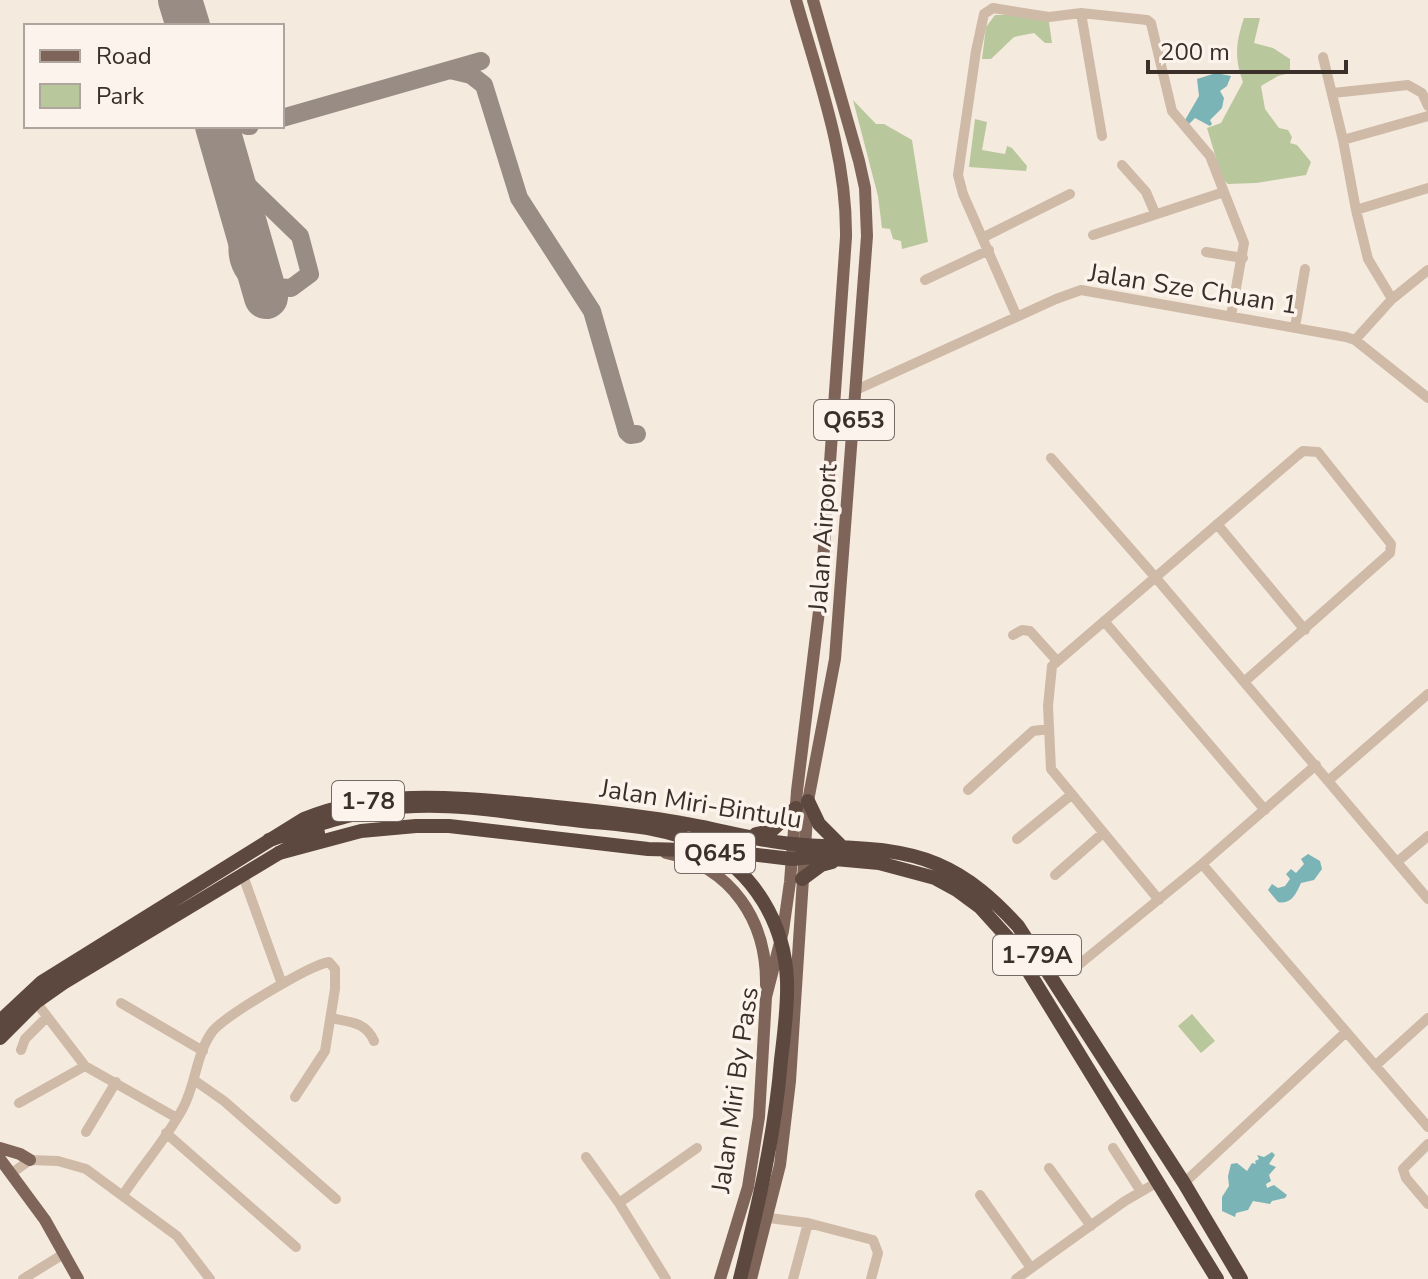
<svg xmlns="http://www.w3.org/2000/svg" width="1428" height="1279" viewBox="0 0 1428 1279" font-family="'Nunito Sans',sans-serif">
	<rect width="100%" height="100%" fill="#f5eade"/>
	<!-- green -->
	<path fill="#b9c79c" d="M995 15H1022L1049 22 1052 43H1045L1034 33 1014 37 991 59H982L986 27Z
		M1244 18H1260L1254 43 1273 48 1290 59V73L1278 76 1261 86 1265 109 1279 128 1288 130 1292 137 1290 143 1297 145 1311 162 1306 175 1256 183 1228 184 1222 178 1207 128 1221 123 1243 82C1234 57 1236 42 1244 18Z
		M853 100 876 124H884L912 140 928 242 902 249 901 241 893 239 890 229 882 228 878 196Z
		M975 119 987 122 982 150 1005 154 1007 146 1012 148 1027 166 1026 171 969 167Z
		M1192 1014 1215 1041 1201 1053 1178 1026Z"/>
	<!-- water -->
	<path fill="#7ab4b6" d="M1216 73 1231 76 1227 86 1220 91 1224 98 1222 108 1210 120 1212 124 1210 126 1195 118 1189 124 1185 120 1199 96 1197 79Z
		M1308 854 1320 861 1322 869 1314 880 1301 883C1296 894 1291 905 1278 902L1268 890 1272 884 1278 888 1285 886 1290 879 1286 874 1291 869 1296 873 1304 864 1301 859Z
		M1272 1152 1275 1155 1269 1164 1276 1167 1269 1175 1271 1181 1266 1184 1267 1188 1274 1185 1287 1195 1285 1198 1272 1201 1270 1204 1253 1201 1248 1210 1236 1213 1235 1217 1222 1211V1197L1229 1186 1228 1176 1231 1164 1237 1163 1247 1171 1252 1163 1256 1164 1255 1161 1259 1159 1257 1155 1264 1157Z"/>
	<g fill="none" stroke-linecap="round" stroke-linejoin="round">
		<!-- taxiway -->
		<path stroke="#988c84" stroke-width="18" d="M450 70 471 75 484 85 519 198 592 311 627 432 630 435 637 434
			M282 118 481 61
			M247 126H250
			M225 154 242 180 300 236 310 274 291 288C282 287 272 288 264 286 238 279 230 246 245 226"/>
		<!-- runway -->
		<path stroke="#988c84" stroke-width="44" d="M180 0 188 26
			M217 126 266 297"/>
		<!-- minor -->
		<path stroke="#cfbaa8" stroke-width="10" d="M1081 13 1102 136
			M1323 57 1343 140
			M1333 93 1408 85 1422 93 1428 106
			M1122 165 1146 192 1155 213
			M1356 210 1343 140 1428 116
			M1093 235 1224 192 1244 243 1231 316
			M984 237 1070 194
			M1206 252 1243 258
			M925 280 989 250
			M1392 299 1368 259 1356 210 1428 188
			M1017 317 963 194 958 175 976 51 984 14 993 8 1049 17 1081 13 1147 20 1151 23 1172 111 1210 156 1224 192
			M1295 327 1305 269
			M1355 340 1392 299 1428 270
			M856 390 1056 299 1081 290 1346 337 1355 340 1428 398
			M1051 458 1156 578 1428 899
			M1217 524 1305 630
			M1104 621 1265 810
			M1013 635 1022 630 1030 631 1057 661
			M1329 780 1428 694
			M968 790 1033 731 1049 729
			M1017 839 1071 795
			M1397 862 1428 836
			M1202 864 1428 1127
			M242 873 282 984
			M1055 875 1103 833
			M1159 900 1051 769 1048 706 1052 666 1298 455 1303 451 1318 452 1391 544 1390 553 1244 682
			M1076 967 1202 864 1316 765
			M36 1002 85 1066 177 1118
			M121 1003 203 1051
			M331 1018C350 1022 366 1022 374 1041
			M21 1050 25 1039 47 1017
			M1375 1066 1428 1018
			M194 1080 224 1101 336 1199
			M19 1103 85 1066
			M86 1132 116 1082
			M166 1133 296 1247
			M1428 1144 1403 1169 1406 1178 1428 1204
			M1113 1148 1140 1190
			M586 1157 619 1203 666 1279
			M1049 1168 1091 1226
			M12 1173 30 1160 58 1161 86 1169 177 1236 210 1279
			M1184 1183 1346 1032
			M123 1195C142 1166 167 1138 183 1108 196 1084 196 1054 212 1032 223 1017 310 965 329 962L335 969V989L325 1051 295 1097
			M980 1195 1031 1268
			M619 1203 697 1148
			M769 1218 808 1223 873 1240 878 1253 871 1279
			M23 1279 65 1253
			M793 1279 808 1223
			M1016 1279 1125 1201 1156 1183"/>
		<!-- major -->
		<path stroke="#7f6559" stroke-width="12" d="M666 853C732 867 767 921 766 985
			M0 1148 20 1154 30 1160
			M0 1159 45 1220 78 1279
			M720 1279 748 1187 759 1117 766 997 783 931 790 882 797 791 820 603 846 237C847 155 818 78 796 0
			M751 1279 780 1165 790 1081 808 801 835 659 867 236 865 188 859 161 813 0"/>
		<!-- highway -->
		<path stroke="#5d483f" stroke-width="14" d="M808 801 819 824 843 848
			M756 834 771 831 796 808
			M802 879 821 865 832 862
			M0 1021 42 982 304 819C379 788 458 798 537 805 585 810 633 814 681 823 718 829 756 841 794 844 840 849 894 845 937 864 970 878 994 900 1018 926L1184 1183 1241 1279
			M0 1038 36 1002 63 983 279 853 361 831 416 826H449L648 849 724 851 792 859 813 857 879 863 935 878 957 890 980 907 1008 938 1217 1279"/>
		<!-- highway-bridge -->
		<path stroke="#5d483f" stroke-width="14" d="M269 840C317 825 364 807 416 806 466 804 516 814 566 819 610 825 661 824 702 845 754 871 785 924 787 981 788 1007 784 1034 781 1060 775 1135 758 1206 740 1279
			M279 853 318 833"/>
	</g>
	<g text-anchor="middle" dominant-baseline="central" stroke-width="7" stroke-linejoin="round" paint-order="stroke">
		<!-- shield labels -->
		<g fill="#fcf4ec" stroke="#756a64" stroke-width="2">
			<rect x="814" y="400" width="80" height="40" rx="6"/>
			<rect x="332" y="781" width="72" height="40" rx="6"/>
			<rect x="675" y="833" width="80" height="40" rx="6"/>
			<rect x="993" y="935" width="88" height="40" rx="6"/>
		</g>
		<g font-size="24" font-weight="bold" fill="#3b2f29">
			<text x="854" y="420">Q653</text>
			<text x="368" y="801">1-78</text>
			<text x="715" y="853">Q645</text>
			<text x="1037" y="955">1-79A</text>
		</g>
		<!-- street labels -->
		<g font-size="26" fill="#3b2f29" stroke="#fcf4ec">
			<text transform="translate(1193 289) rotate(9)">Jalan Sze Chuan 1</text>
			<text transform="translate(823 538) rotate(-86)">Jalan Airport</text>
			<text transform="translate(701 804) rotate(9)">Jalan Miri-Bintulu</text>
			<text transform="translate(735 1090) rotate(-82)">Jalan Miri By Pass</text>
		</g>
	</g>
	<!-- legend -->
	<rect x="24" y="24" width="260" height="104" fill="#fcf4ec" stroke="#afa59e" stroke-width="2"/>
	<rect x="40" y="50" width="40" height="12" fill="#7f6559" stroke="#afa59e" stroke-width="2"/>
	<text x="96" y="64" font-size="24" fill="#3b2f29">Road</text>
	<rect x="40" y="84" width="40" height="24" fill="#b9c79c" stroke="#afa59e" stroke-width="2"/>
	<text x="96" y="104" font-size="24" fill="#3b2f29">Park</text>
	<!-- scale -->
	<path d="M1148 60v12h198v-12" fill="none" stroke="#3b2f29" stroke-width="4"/>
	<text x="1160" y="60" font-size="24" fill="#3b2f29" stroke="#fcf4ec" stroke-width="6" paint-order="stroke">200 m</text>
</svg>
